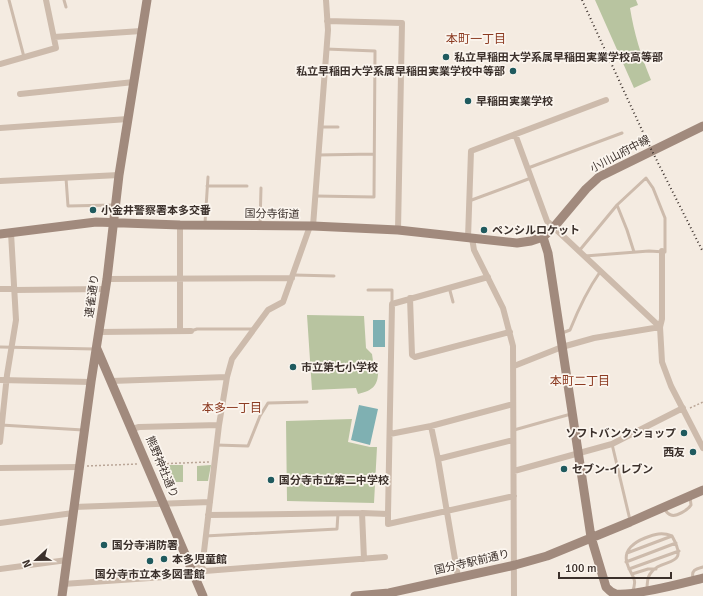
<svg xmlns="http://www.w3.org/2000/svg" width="703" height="596" viewBox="0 0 703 596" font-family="Signika,'Noto Sans JP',sans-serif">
	<rect width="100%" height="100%" fill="#f4ebe1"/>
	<!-- green -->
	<path fill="#b8c4a0" d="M595 0H636L638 5 630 8C634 33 641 56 651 80L634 88Z
		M307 315 364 316 366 348 372 354 373 361 378 366C379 384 375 390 358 394L356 388 312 390Z
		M352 419 348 442 370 447H377L374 503 287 501 286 421Z
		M158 465H183V482H165Z
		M211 465 208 481H197V466Z"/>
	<!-- water -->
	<path fill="#7fb0b2" d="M373 320H385V347H373Z
		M359 405 378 409 370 445 351 440Z"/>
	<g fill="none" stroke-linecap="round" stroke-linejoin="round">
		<!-- path -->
		<path stroke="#b9a596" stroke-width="1.5" stroke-dasharray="2 2" stroke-linecap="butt" d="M690 408 703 402
			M155 464 209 462
			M87 466 137 464"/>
		<!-- lane -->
		<path stroke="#cdbbac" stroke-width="3" d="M9 0 24 57
			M64 0 66 7
			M320 127H338
			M318 155 374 154
			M528 168 622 133
			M66 178 68 206 113 205
			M207 186H247
			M315 196 374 197 375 51 326 49
			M469 201 531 178
			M617 205 627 230 634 252
			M205 223 208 177
			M260 224 261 188
			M579 251 617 205 646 178 653 188 665 218V252L649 251 585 256
			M294 275 334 276
			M449 287 453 302
			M368 290H392V304
			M191 331 197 329H253
			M562 333 570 330C578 310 588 289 600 272
			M0 347 95 349
			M1 425 83 430
			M514 430 571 414
			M612 444 630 520
			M216 445 248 446 260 416 268 403 307 402
			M664 508C666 511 667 514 671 515 676 517 688 510 691 505L690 497
			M205 536 337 529 338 513
			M627 553 672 536
			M626 562 676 543
			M629 569 679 551
			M632 574 648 569H656
			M693 578C691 570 696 569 703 567
			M632 592C639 578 630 575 627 563 623 550 635 542 645 538 655 534 662 532 672 536 691 570 661 556 650 574 647 578 647 584 647 590"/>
		<!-- street -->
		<path stroke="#cdbbac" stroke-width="6" d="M327 21 402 23 398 230
			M54 37 141 31
			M0 64 56 48 46 0
			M20 94 134 82
			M0 128 128 119
			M515 134 547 221 660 327
			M0 181 119 175
			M180 225V331
			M313 226 328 30 326 0
			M468 238 471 151 606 100
			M472 238 474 250 503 308 513 346 514 596
			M662 251V319L660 327 662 362 671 386 703 448
			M488 277 392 304 388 514V524L514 496
			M107 279 292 278
			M0 289H12L15 290 105 289
			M410 298 412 355 415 357 510 332
			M99 332 191 331
			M514 366 562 347 594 338 660 327
			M0 380 91 382
			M111 381 227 377
			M431 426 438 459
			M132 429 139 427 219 425
			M390 434 431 426 513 404
			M0 442 7 375 16 320 11 233
			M0 468 79 467
			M514 471 612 444 683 408
			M74 507 210 502
			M362 513 364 559
			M208 515 362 513 388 514
			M0 523 73 513
			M200 565 205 571 385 557
			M0 569 67 560
			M192 569 200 565 203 560 219 425 227 377 232 359 268 310 283 302 310 226
			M458 577 438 459 513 440
			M63 584 194 575"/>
		<!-- secondary -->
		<path stroke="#a18a7d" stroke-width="9" d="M0 234 96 222 180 225 313 226 398 230 517 243 531 241 543 237 554 227 586 189 599 177 703 126
			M543 237 548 253 591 537 606 587C609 590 611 593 616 594 635 596 683 583 703 578
			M97 349 203 596
			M62 596 91 382 107 279 119 175 147 0
			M355 596 389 593 515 565 547 556 630 522 703 490"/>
		<!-- rail -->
		<path stroke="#3b302b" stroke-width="2" stroke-dasharray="1 3" stroke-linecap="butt" d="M582 0 647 141 703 252"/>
	</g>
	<!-- markers -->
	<g fill="#1f5a5e" stroke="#fbf5ee" stroke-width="1.5">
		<circle cx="446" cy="57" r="4"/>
		<circle cx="513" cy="71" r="4"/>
		<circle cx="468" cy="101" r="4"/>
		<circle cx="93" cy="210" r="4"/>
		<circle cx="484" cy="230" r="4"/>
		<circle cx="293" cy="367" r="4"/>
		<circle cx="684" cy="433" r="4"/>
		<circle cx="693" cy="452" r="4"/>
		<circle cx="564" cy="469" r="4"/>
		<circle cx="271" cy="480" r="4"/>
		<circle cx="104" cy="545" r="4"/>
		<circle cx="164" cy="559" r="4"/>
		<circle cx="150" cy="561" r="4"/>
	</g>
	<g text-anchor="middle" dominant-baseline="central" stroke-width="3.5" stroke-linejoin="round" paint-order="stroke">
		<!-- poi labels -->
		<g font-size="11" font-weight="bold" fill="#3b302b" stroke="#fbf5ee" text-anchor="start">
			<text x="454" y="57">私立早稲田大学系属早稲田実業学校高等部</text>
			<text x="505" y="71" text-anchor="end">私立早稲田大学系属早稲田実業学校中等部</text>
			<text x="476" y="101">早稲田実業学校</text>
			<text x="101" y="210">小金井警察署本多交番</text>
			<text x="492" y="230">ペンシルロケット</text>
			<text x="301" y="367">市立第七小学校</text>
			<text x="676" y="433" text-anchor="end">ソフトバンクショップ</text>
			<text x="685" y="452" text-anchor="end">西友</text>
			<text x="572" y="469">セブン-イレブン</text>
			<text x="279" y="480">国分寺市立第二中学校</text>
			<text x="112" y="545">国分寺消防署</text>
			<text x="172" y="559">本多児童館</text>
			<text x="150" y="574" text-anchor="middle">国分寺市立本多図書館</text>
		</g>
		<!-- street labels -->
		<g font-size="11" fill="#3b302b" stroke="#fbf5ee">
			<text transform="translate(620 154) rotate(-28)">小川山府中線</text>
			<text transform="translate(272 214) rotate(1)">国分寺街道</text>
			<text transform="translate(92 296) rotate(-82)">連雀通り</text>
			<text transform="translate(162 467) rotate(67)">熊野神社通り</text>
			<text transform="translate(472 562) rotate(-13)">国分寺駅前通り</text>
		</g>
		<!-- neighbourhood labels -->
		<g font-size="12" fill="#8c3b22" stroke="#fbf5ee">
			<text x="476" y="39">本町一丁目</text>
			<text x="580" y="381">本町二丁目</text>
			<text x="232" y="408">本多一丁目</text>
		</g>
	</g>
	<!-- north arrow -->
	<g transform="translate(36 560) rotate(248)" stroke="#fbf5ee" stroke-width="3" paint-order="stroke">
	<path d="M0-3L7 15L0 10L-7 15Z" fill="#3b302b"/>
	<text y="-6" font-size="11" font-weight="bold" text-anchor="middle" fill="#3b302b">N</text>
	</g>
	<!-- scale -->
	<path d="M559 572v6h112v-6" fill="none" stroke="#3b302b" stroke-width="2"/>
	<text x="565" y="572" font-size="12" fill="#3b302b" stroke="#fbf5ee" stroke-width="3" paint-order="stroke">100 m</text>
</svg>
